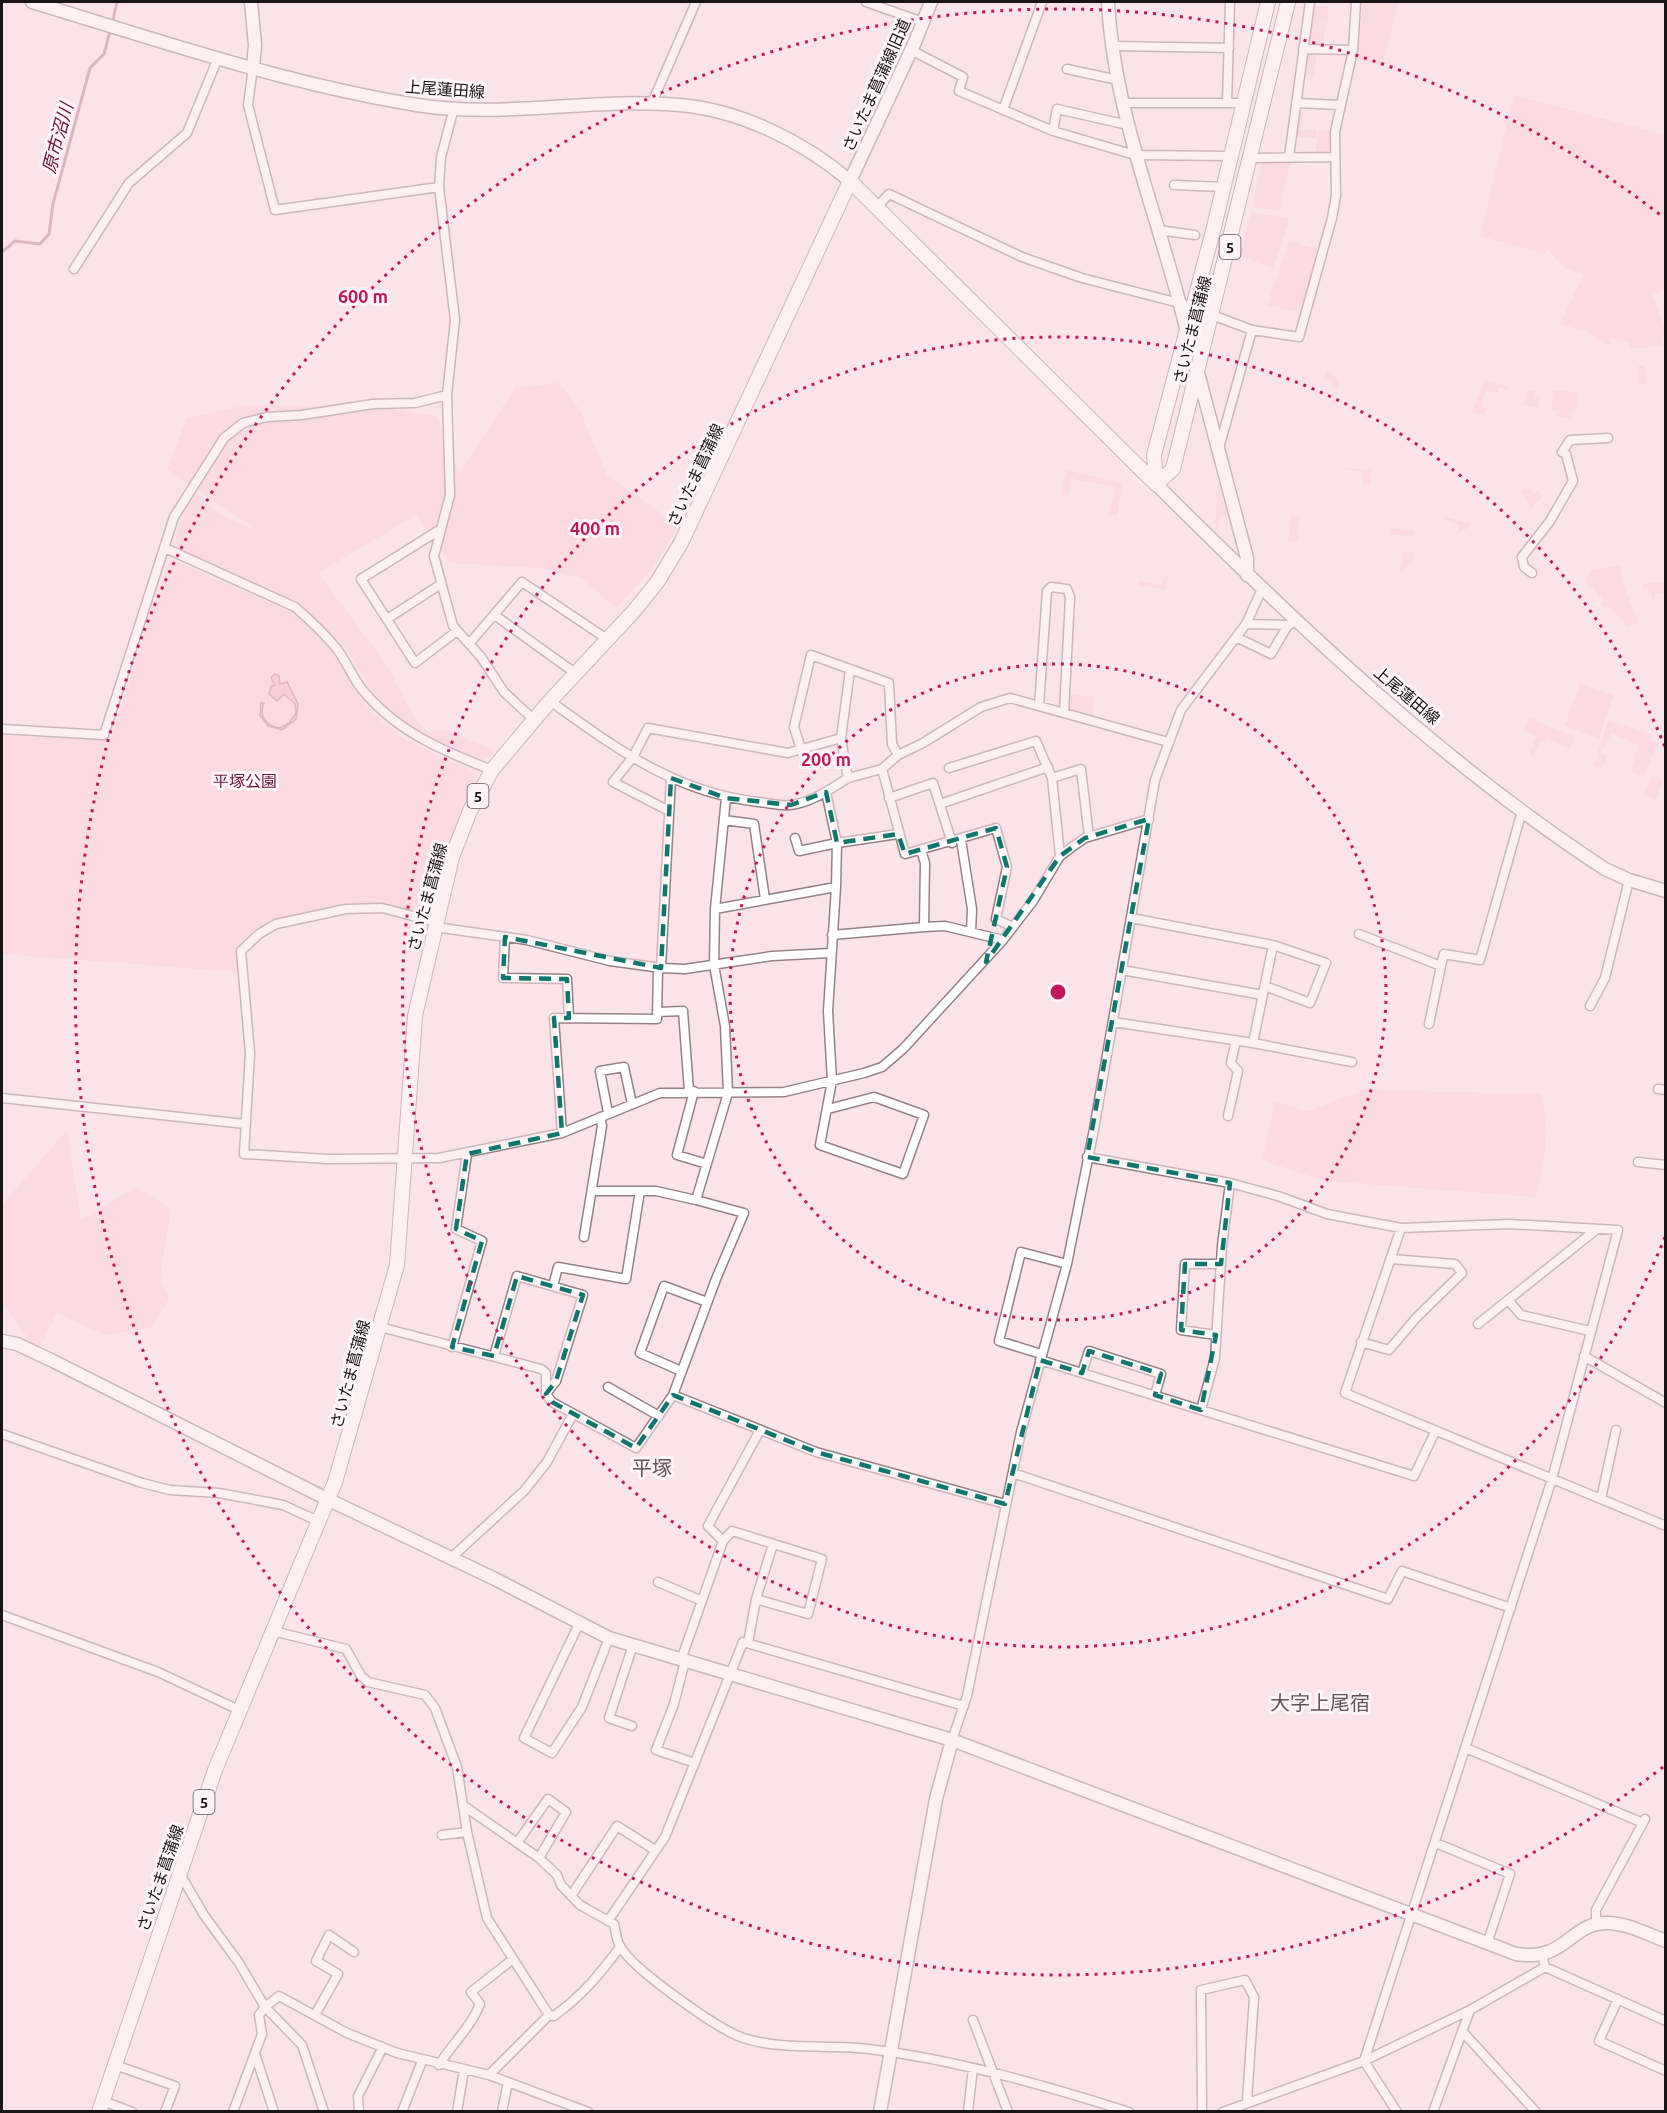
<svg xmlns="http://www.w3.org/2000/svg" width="1667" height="2113" viewBox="0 0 1667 2113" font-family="Ubuntu,'Noto Sans JP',sans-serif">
	<rect width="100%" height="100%" fill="#fae4ea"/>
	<!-- green -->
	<path fill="#fcceda" d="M1363 2H1399L1382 66 1357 60Z
		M1313 6 1328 7V22L1311 21Z
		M1311 22 1326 23 1323 45 1308 43Z
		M1308 53H1317L1314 76 1303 75Z
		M1514 95 1665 135V290L1652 294 1665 328V334L1662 335 1664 344 1642 349 1630 348 1629 343 1610 338V344H1604V341H1597L1592 333 1560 324 1584 274 1564 268 1547 248 1545 254 1480 236Z
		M1298 112H1304L1300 130 1317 129 1316 138 1295 137Z
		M1318 131H1332V150L1315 153Z
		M1291 160 1279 210 1252 207 1262 161Z
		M1251 212 1288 218 1289 222 1273 269 1240 255Z
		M1289 241 1319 250 1302 313 1267 305Z
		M1638 366H1644L1648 384H1638Z
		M1326 370 1340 380 1338 390 1332 389 1333 381 1324 380Z
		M1485 380 1508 386 1507 389 1499 388 1498 393 1486 390 1481 406 1486 408 1483 415 1472 412Z
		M559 383 580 410 606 474 679 526 652 569 616 608 581 578 539 568 450 563 416 515 318 573 386 664 415 719 428 732 444 730 494 750 490 756 480 760 423 735 388 710 375 696 344 645 297 601 179 549 175 539 192 488C208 507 229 523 254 528L167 469 187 418 247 405 376 407 437 416 459 473 515 388Z
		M1527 390 1535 391 1534 397 1540 399 1539 408 1523 406Z
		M1553 390 1579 393 1578 409H1572L1571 418 1556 416 1557 410 1552 409Z
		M1338 468 1371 469 1370 485 1362 484 1363 472Z
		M1067 470 1122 483 1118 515 1109 514 1116 487 1071 479 1068 495 1061 494Z
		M1218 483H1221L1230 515 1220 518 1219 530H1215Z
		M1527 486 1534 494 1538 490 1543 496 1530 509 1527 498 1521 492Z
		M1291 516 1300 517 1299 528H1295L1299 529V542L1288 541Z
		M1445 517 1471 524 1468 528 1456 534 1459 525 1445 520Z
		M1391 528 1415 531 1414 537 1390 534Z
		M1403 552 1413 553 1412 563 1400 571Z
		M174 560 296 615C311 628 326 642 338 659 349 676 356 694 370 710 396 741 438 755 474 771L476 780C454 824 439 868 428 915L382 904 343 905 275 920 258 929 237 948 238 972 2 954V735L110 741 167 564Z
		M1620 566 1622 583 1639 622 1628 627 1610 608 1602 606 1604 600 1586 581 1591 570Z
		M1165 575 1169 576 1166 589 1137 586 1139 581 1162 585Z
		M1665 582V593H1656L1655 589 1654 603 1647 588 1644 589 1642 584Z
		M1580 684 1614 695 1599 739 1565 725Z
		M1069 694 1093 697V717L1073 711 1068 706Z
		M1529 718 1574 737 1569 749 1547 739 1545 742 1541 741 1534 757 1529 754 1537 736 1524 730Z
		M1608 721 1652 734 1651 741 1658 743 1643 777 1631 771 1638 746 1612 733 1600 753 1607 756 1601 770 1594 765Z
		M1652 776 1663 781 1656 800 1644 795Z
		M1364 1090 1540 1094C1551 1127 1545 1164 1535 1197L1325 1181 1262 1160 1275 1102 1308 1111Z
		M67 1130 81 1220 136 1187 171 1209 160 1277 169 1299 150 1328 105 1335 57 1313 41 1345 34 1347 2 1301V1205Z"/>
	<!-- water -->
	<path fill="#fdafc5" stroke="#b98090" stroke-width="1.5" d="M275 674 279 676 280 684 287 682 298 704 296 719 282 730 268 726 260 715 261 703H264C258 716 267 726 280 728L289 723 296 713 295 704 284 694 277 701 269 694 271 686 275 685 271 678Z"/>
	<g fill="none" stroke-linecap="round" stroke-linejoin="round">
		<!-- stream -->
		<path stroke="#b98090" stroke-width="3" d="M112 24 117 2
			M2 252 15 241 40 244 49 234 53 204 90 68 104 54 110 31"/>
		<!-- street casing -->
		<g stroke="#958286" stroke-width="11">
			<path id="street" d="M866 2 923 22
				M1113 46 1229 48
				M1303 49 1353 50
				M911 50 963 77 959 91 1053 131 1135 155 1230 156
				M253 67 248 105 275 210 439 187
				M1067 69 1118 80
				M1227 102 1230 2
				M652 103 696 2
				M1123 103H1242
				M1296 103 1341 105
				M454 108 441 157 439 187 455 320 447 395 450 495 434 556 453 626 481 657 504 692 534 720
				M1003 110 1042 2
				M1053 131 1057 109 1128 125
				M1289 157 1310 2
				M1252 158 1335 157
				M1174 185 1223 187
				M877 207 889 194 1022 257 1082 278 1183 304
				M1158 230 1195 235
				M74 269 129 183 187 133 218 58
				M1212 315 1252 330 1299 337 1332 218 1336 196 1335 132 1353 50 1356 2
				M1219 448 1252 330
				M441 529 361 579 415 663 457 631
				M165 548 295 607C310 620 324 633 337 649 346 661 352 676 361 688 395 731 443 751 492 770
				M1532 573 1524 567 1522 557 1550 521 1573 481 1566 454 1562 452 1570 440 1608 438
				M496 616 575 673
				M387 619 441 584
				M1246 624 1262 589
				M1238 638 1271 654 1288 625
				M469 644 522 582 607 639
				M550 701C617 749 674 792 758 802 768 803 780 806 790 805 811 803 832 788 848 778L841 738 850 670
				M1039 706 1047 591 1051 587 1067 589 1070 597 1064 713
				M2 729 104 735 174 517 224 438 243 423 267 417 302 415 373 404 415 403 447 395
				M801 749 794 727 811 655 889 683 892 744 898 755
				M949 768 1036 741 1052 778 1060 856
				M848 778 882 769
				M1052 778 1081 769 1089 837
				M826 792 837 843 898 834
				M889 798 933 783 952 843
				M940 804 1048 767
				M669 811 613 782 633 757 648 728 788 753 841 738
				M724 820 754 824 765 899
				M961 840 972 909 971 932
				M715 909 836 887 837 843 799 851 795 838
				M436 922 382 908 346 909 276 924 259 934 241 951 250 1053 244 1154 328 1159 439 1158 562 1133 660 1093 784 1092 864 1073 882 1067 903 1049 1003 940
				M435 927 527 940 610 961 661 968 685 969 772 956 830 953
				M924 927 945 926 1003 940 1033 901 1060 856 1072 847 1085 838 1149 819
				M1013 927 996 919 1007 867 996 828 905 854 882 769 898 755 923 743 981 707 1010 698 1168 742
				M1359 934 1441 966 1444 954 1480 960 1522 811
				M832 935 924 927 925 863 921 850
				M505 937 503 978 567 979 569 1018
				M661 968 671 778
				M1122 970 1263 995
				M1265 986 1310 1003 1326 963 1273 945
				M1590 1006 1605 978 1629 880
				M657 1012 683 1011 689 1091
				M1113 1022 1253 1043 1273 945 1131 918
				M1429 1024 1441 966
				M1253 1043 1352 1062
				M1658 1089 1666 1090
				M694 1091 677 1155 707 1164
				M2 1098 245 1124
				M828 1109 874 1097 924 1115 903 1174 820 1145 832 1081 828 1011 836 887
				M608 1113 600 1071 624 1067 632 1104
				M1228 1116 1238 1071 1231 1063 1236 1040
				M562 1133 554 1018 657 1019 658 968
				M1087 1157 1230 1183 1222 1246 1215 1358 1201 1410
				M1638 1162 1666 1165
				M1230 1183 1278 1196 1327 1214 1401 1228 1509 1224 1618 1230 1552 1479 1364 2061 1397 2112
				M592 1191H640
				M1401 1228 1345 1393 1666 1526
				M584 1237 602 1126 600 1117
				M553 1286 558 1267 626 1279 640 1191H656L696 1200
				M1508 1300 1521 1315 1590 1331
				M1478 1324 1597 1229
				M380 1327 541 1369 546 1373V1394L552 1402 636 1448 673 1395 816 1452 1005 1504
				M1216 1335 1181 1330 1185 1264H1221
				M1361 1342 1389 1350 1416 1318 1462 1273 1455 1264 1391 1259
				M452 1347 482 1241 456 1229 467 1154
				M1041 1354 999 1341 1021 1252 1067 1264
				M494 1356 517 1276 583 1295 556 1381 546 1394
				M1584 1356 1666 1403
				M1040 1360 1414 1476 1435 1432
				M681 1371 640 1353 664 1286 707 1302
				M1082 1373 1089 1351 1161 1374 1155 1395
				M608 1387 659 1416
				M673 1395 716 1279 744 1213 696 1200 728 1093 725 1026 714 965 715 909 726 798
				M2 1434 142 1483 170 1490 219 1493 283 1505 318 1521
				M1013 1473 1388 1599 1402 1571 1511 1608
				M1601 1499 1616 1430
				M723 1541 708 1526 760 1430
				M451 1558 524 1491 547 1462 573 1414
				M658 1582 702 1601
				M2 1615 158 1672 239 1710
				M579 1624 524 1738 552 1753 582 1707 609 1638
				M273 1631 346 1649 361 1676 368 1682 425 1695 435 1708 457 1767 467 1832 487 1918 549 2015
				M748 1643 756 1599 773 1544
				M681 1660 723 1541 732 1531 822 1559 808 1614 756 1599
				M685 1661 674 1704 656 1750 695 1763
				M632 1726 609 1718 633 1645
				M952 1740 967 1696 1021 1432 1067 1264 1094 1129 1155 780 1181 710 1246 624 1288 625 1297 621
				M1466 1748 1643 1823
				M464 1806 539 1858 557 1875 561 1885 580 1905 614 1924C616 1931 616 1940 620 1946 632 1969 713 2025 738 2036 775 2051 829 2044 869 2049 957 2060 1044 2085 1129 2112
				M442 1835 467 1832
				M517 1843 548 1799 566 1812 539 1858
				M1436 1843 1510 1874 1487 1944
				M180 1874 204 1915 239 1963 265 2007 302 2045 324 2112
				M571 1896 617 1826 655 1850
				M608 1921 665 1837 743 1642 964 1706
				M1596 1924V1910L1645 1819
				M1542 1955 1545 1967 1666 2021
				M1618 1999 1599 2041 1666 2071
				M315 2015 338 1974 316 1961 329 1935 354 1952
				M973 2020 1008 2112
				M1462 2031 1536 2112
				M255 2054 274 2112
				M115 2065 175 2086 165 2112
				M439 2065C452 2044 471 2027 480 2004L471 1992 513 1959
				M489 2075 549 2015 554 2016C582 1996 600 1974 620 1947
				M103 2101 132 2112
				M233 2112 262 2034 259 2015 265 2007 279 1996 347 2033 397 2053 489 2075 588 2112
				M359 2112 358 2096 383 2047
				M402 2112 422 2061
				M457 2112 464 2070
				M502 2112 508 2082
				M968 2112 973 2068
				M1202 2112 1201 1990 1245 1980 1254 1997 1247 2101
				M1223 2112 1364 2061 1470 2010 1545 1967
				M1433 2112 1470 2010"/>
		</g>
		<!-- secondary casing -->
		<g stroke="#958286" stroke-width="15">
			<path id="secondary" d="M32 2C158 40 286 84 417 105 504 119 592 97 679 105 741 110 804 142 850 181L915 42 931 2
				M251 2 255 45 253 67
				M1108 2C1114 116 1161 222 1187 332
				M1198 373 1247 558V575
				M1156 484C1294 622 1441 762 1605 869L1629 880 1666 891
				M2 1341 17 1344 53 1361 327 1499 495 1579 609 1638 952 1740 1516 1954C1567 1962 1569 1923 1607 1923 1627 1923 1647 1934 1666 1941
				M880 2112 936 1799 952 1740"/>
		</g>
		<!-- primary casing -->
		<g stroke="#958286" stroke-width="16">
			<path id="primary" d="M1156 484 1173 469 1288 2
				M1156 484 1154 455 1214 227 1268 2
				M99 2112 215 1770 335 1482 397 1265 415 1016 452 857 470 811 492 770 550 701 634 611 658 581 681 543 850 181 1156 484"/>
		</g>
		<!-- street -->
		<use href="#street" stroke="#fff" stroke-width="8"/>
		<!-- secondary -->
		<use href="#secondary" stroke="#fff" stroke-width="12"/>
		<!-- primary -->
		<use href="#primary" stroke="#fff" stroke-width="14"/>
	</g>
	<!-- marked area -->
	<path d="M0 0H1667V2113H0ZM671 778 726 798 791 805 826 792 837 843 898 834 905 854 996 828 1007 867 986 962 1060 856 1085 838 1149 819 1087 1157 1230 1183 1221 1264H1185L1181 1330 1216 1335 1201 1410 1155 1395 1161 1374 1089 1351 1082 1373 1040 1360 1005 1504 816 1452 673 1395 636 1448 552 1402 546 1394 556 1381 583 1295 517 1276 494 1356 452 1347 482 1241 456 1229 467 1154 562 1133 554 1018H569L567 979 503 978 505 937 661 968Z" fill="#fae4ea" fill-opacity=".55" fill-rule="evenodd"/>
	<path fill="none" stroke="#0f766e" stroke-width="4.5" stroke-dasharray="12 8" stroke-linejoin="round" d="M671 778 726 798 791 805 826 792 837 843 898 834 905 854 996 828 1007 867 986 962 1060 856 1085 838 1149 819 1087 1157 1230 1183 1221 1264H1185L1181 1330 1216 1335 1201 1410 1155 1395 1161 1374 1089 1351 1082 1373 1040 1360 1005 1504 816 1452 673 1395 636 1448 552 1402 546 1394 556 1381 583 1295 517 1276 494 1356 452 1347 482 1241 456 1229 467 1154 562 1133 554 1018H569L567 979 503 978 505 937 661 968Z"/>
	<!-- distance rings -->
	<g fill="none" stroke="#c2185b" stroke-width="3" stroke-dasharray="3 6">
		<circle cx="1058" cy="992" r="328"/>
		<path d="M1665 1237A655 655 0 1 1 1665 747"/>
		<path d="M1663 1767A983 983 0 1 1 1663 217"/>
	</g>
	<g text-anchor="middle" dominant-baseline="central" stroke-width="6" stroke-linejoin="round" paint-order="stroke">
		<!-- shield labels -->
		<g fill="#fef5f8" stroke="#5f585a" stroke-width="1.5">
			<rect x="1219.5" y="235" width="21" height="24" rx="4.5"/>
			<rect x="467.5" y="784" width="21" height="24" rx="4.5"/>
			<rect x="193.5" y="1790" width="21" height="24" rx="4.5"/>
		</g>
		<g font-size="15" font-weight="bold" fill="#1b1416">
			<text x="1230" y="247">5</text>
			<text x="478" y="796">5</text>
			<text x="204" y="1802">5</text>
		</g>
		<!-- street labels -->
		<g font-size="16" fill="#1b1416" stroke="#fef5f8">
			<text transform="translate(876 85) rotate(-66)">さいたま菖蒲線旧道</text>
			<text transform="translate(445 89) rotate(4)">上尾蓮田線</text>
			<text transform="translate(1192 330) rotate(-76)">さいたま菖蒲線</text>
			<text transform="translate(695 475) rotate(-65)">さいたま菖蒲線</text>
			<text transform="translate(1407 695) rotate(40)">上尾蓮田線</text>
			<text transform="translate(427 897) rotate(-75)">さいたま菖蒲線</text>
			<text transform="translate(350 1374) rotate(-75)">さいたま菖蒲線</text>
			<text transform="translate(160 1878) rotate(-71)">さいたま菖蒲線</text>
		</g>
		<!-- park labels -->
		<g font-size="16" fill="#6c1439" stroke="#fef5f8">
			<text x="245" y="781">平塚公園</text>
		</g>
		<!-- water labels -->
		<g font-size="18" font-style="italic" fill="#680f35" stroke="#fef5f8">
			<text transform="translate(57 138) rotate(-75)">原市沼川</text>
		</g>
		<!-- quarter labels -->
		<g font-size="20" fill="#645257" stroke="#fef5f8">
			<text x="652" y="1467">平塚</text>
			<text x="1320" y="1702">大字上尾宿</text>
		</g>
	</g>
	<circle cx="1058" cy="992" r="9" fill="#c2185b" stroke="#fef5f8" stroke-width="3"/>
	<g font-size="18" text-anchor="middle" font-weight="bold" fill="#c2185b" stroke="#fef5f8" stroke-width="6" stroke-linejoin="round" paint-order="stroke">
		<text x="363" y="303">600 m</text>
		<text x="595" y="535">400 m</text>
		<text x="826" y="766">200 m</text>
	</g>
	<!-- border -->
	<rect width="1667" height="2113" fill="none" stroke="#1b1416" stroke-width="6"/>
</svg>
